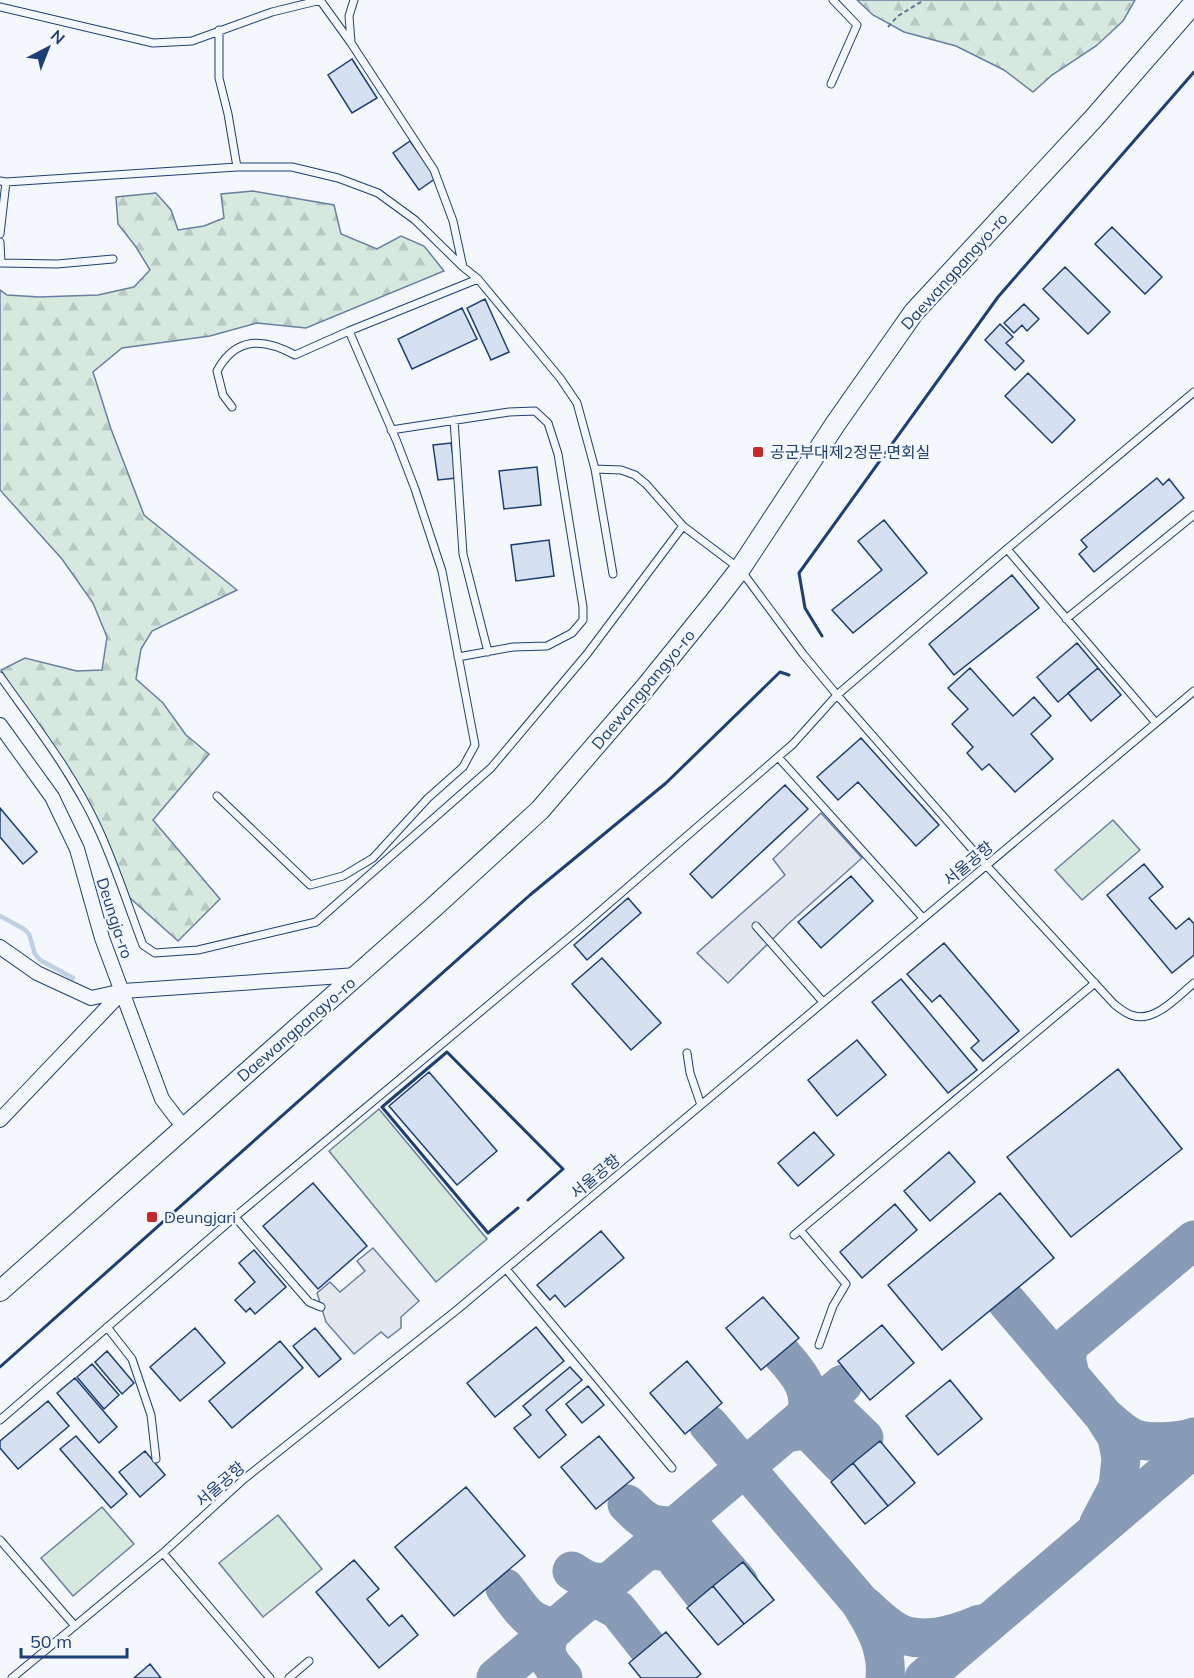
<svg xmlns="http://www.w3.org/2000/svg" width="1194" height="1678" viewBox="0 0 1194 1678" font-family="Mulish,'Noto Sans KR',sans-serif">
	<defs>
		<pattern id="forest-firs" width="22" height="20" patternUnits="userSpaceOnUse" patternTransform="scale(1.5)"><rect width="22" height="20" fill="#d7e8df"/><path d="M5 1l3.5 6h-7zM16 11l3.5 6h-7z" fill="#b8c8c3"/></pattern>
	</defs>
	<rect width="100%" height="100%" fill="#f4f7fb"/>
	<!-- forest -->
	<path fill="url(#forest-firs)" stroke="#687fa3" stroke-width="1.5" d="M857 0H1135L1123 21 1096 46 1052 75 1033 92 1004 70 956 46 904 32 873 15Z
		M253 191 334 205 341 234 377 249 401 236 424 246 444 271 306 328 257 323 210 336 122 348 93 372 111 429 144 515 237 590 152 631 141 649 136 679 163 703 186 735 209 754 153 820 220 899 178 941 129 897 104 835 77 796 1 670 25 658 77 671 102 670 107 637 93 603 62 559 0 490V290L7 295 39 297 98 295 134 287 150 270 136 247 118 224 116 197 156 193 171 210 178 230 204 226 224 218 221 194Z"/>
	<!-- pitch -->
	<path fill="#d7e8df" stroke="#687fa3" stroke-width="1.5" d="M1113 820 1140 850 1082 900 1055 870Z
		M379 1109 487 1239 436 1282 329 1151Z
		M102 1507 134 1544 73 1596 41 1558Z
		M278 1515 322 1569 263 1617 219 1563Z"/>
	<!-- parking -->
	<path fill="#e3e8f0" stroke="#687fa3" stroke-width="1.5" d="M821 813 862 858 787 925 728 983 697 953 785 875 773 859Z
		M373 1248 419 1301 401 1317V1328L388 1338 381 1332 354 1354 326 1322 317 1293 330 1282 340 1292 365 1271 357 1261Z"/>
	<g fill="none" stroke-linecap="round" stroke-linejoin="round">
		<!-- stream -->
		<path stroke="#bed0e5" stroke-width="4.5" d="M0 916 24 929 29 934 35 954 40 960 73 978"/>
		<!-- taxiway -->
		<path stroke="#889bb7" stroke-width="39" d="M1007 1302 1103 1415 1117 1437 1121 1458 1118 1487 1099 1523
			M772 1343C790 1365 817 1386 805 1417
			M1070 1375 1066 1357 1070 1344 1194 1240
			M816 1408 832 1407 864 1438
			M1103 1415C1112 1423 1122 1433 1133 1438 1148 1444 1179 1442 1194 1437
			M708 1424 859 1601C874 1624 888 1649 885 1678
			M786 1433 803 1430 811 1433 841 1464
			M627 1504C645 1522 651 1528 677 1525
			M671 1549 670 1538 673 1529C683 1528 690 1528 698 1535L739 1583
			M647 1550 662 1551 672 1555 714 1608
			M572 1571C585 1580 594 1585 611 1581
			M505 1588C522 1609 527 1625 557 1627
			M591 1598 604 1602 618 1610 664 1668
			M865 1606C877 1617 891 1632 907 1636 930 1642 959 1633 980 1624
			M551 1631C541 1654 548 1661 563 1678
			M496 1678 843 1384
			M924 1678 1194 1448"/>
	</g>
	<!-- building -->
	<path fill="#d5e0f0" stroke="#1d3f73" stroke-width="1.5" d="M352 59 377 98 352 113 328 75Z
		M410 141 436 178 419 190 393 153Z
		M1112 227 1162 277 1145 294 1095 244Z
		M1065 267 1110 312 1088 334 1043 289Z
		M485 299 509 352 491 360 467 308Z
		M1024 304 1039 319 1027 331 1022 325 1014 333 1004 323Z
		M462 308 477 339 412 369 398 339Z
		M1000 324 1013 337 1006 343 1024 361 1015 370 985 340Z
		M1028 373 1075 420 1052 443 1005 396Z
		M451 443 456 478 438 480 433 445Z
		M537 467 541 505 504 509 499 471Z
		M1157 478 1163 485 1169 479 1184 498 1094 572 1079 554 1087 547 1081 540Z
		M884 520 927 573 853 633 832 610 882 570 858 541Z
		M549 540 554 576 516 581 511 545Z
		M1012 575 1039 608 954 675 929 644Z
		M1077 643 1098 668 1058 702 1037 677Z
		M970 668 1013 716 1034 697 1051 716 1031 734 1053 759 1015 792 989 764 982 770 967 753 973 747 952 724 968 709 948 688Z
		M1098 668 1121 695 1091 721 1068 693Z
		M861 738 939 825 916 846 858 782 838 800 817 777Z
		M785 785 808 809 712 898 690 874Z
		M0 808 37 852 23 864 0 837Z
		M1144 864 1163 887 1149 898 1176 929 1189 918 1194 924V955L1172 973 1107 895Z
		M851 876 873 901 821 948 798 922Z
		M628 898 641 913 587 960 574 945Z
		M944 943 1019 1031 983 1061 971 1048 979 1041 940 995 932 1002 907 974Z
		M602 958 661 1023 631 1050 572 984Z
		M901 979 977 1070 948 1093 872 1002Z
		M857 1040 886 1075 837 1116 808 1080Z
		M1118 1069 1182 1149 1071 1237 1007 1157Z
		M429 1072 497 1151 457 1185 389 1106Z
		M814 1132 834 1155 798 1186 778 1163Z
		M949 1152 975 1182 930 1221 904 1191Z
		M313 1183 367 1246 318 1289 263 1226Z
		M1000 1193 1054 1258 942 1350 888 1285Z
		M895 1204 917 1230 862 1278 840 1252Z
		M601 1231 624 1258 565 1307 555 1295 550 1300 537 1285Z
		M254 1250 286 1287 255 1314 250 1308 246 1312 235 1300 255 1282 239 1263Z
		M763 1297 799 1338 761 1370 726 1328Z
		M882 1325 914 1363 870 1400 838 1361Z
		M536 1327 564 1361 495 1417 467 1383Z
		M195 1328 225 1363 180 1401 150 1367Z
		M315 1328 341 1359 319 1377 293 1346Z
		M280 1341 303 1368 232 1428 209 1401Z
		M107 1351 134 1383 122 1394 95 1362Z
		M687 1361 722 1403 685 1434 650 1393Z
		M92 1364 119 1395 104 1409 77 1377Z
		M570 1367 582 1380 546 1410 566 1435 539 1458 514 1428 531 1415 523 1406Z
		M75 1378 117 1427 99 1443 57 1393Z
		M950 1380 982 1419 938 1455 906 1416Z
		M588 1386 604 1405 582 1423 566 1404Z
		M48 1401 69 1426 18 1469 0 1448V1441Z
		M76 1436 127 1494 111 1508 60 1449Z
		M599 1436 634 1478 596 1509 561 1467Z
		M880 1441 915 1483 888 1506 853 1463Z
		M145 1451 165 1475 140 1497 119 1472Z
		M853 1463 888 1506 865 1524 831 1482Z
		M466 1487 525 1556 454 1616 395 1547Z
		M354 1560 379 1589 367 1599 389 1626 402 1615 418 1635 379 1668 316 1592Z
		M743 1562 774 1600 744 1624 713 1586Z
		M713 1586 744 1624 718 1645 687 1608Z
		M666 1632 701 1674 696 1678H641L629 1663Z
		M150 1664 161 1678H134Z"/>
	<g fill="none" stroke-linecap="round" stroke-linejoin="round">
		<!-- lane casing -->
		<g stroke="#1d3f73" stroke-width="9">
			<path id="lane" d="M320 0 351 43 434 170 453 221 463 267 478 279 560 378 577 403 595 469 613 574
				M0 7 153 43 192 41 272 12 321 0
				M219 30V78L228 114 237 167
				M351 42 349 16 354 0
				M831 84 857 25 833 0
				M0 181 6 182 237 167H292L338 178 378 193 415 220 463 267
				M0 234 6 182
				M0 242 1 263 57 264 113 259
				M232 407 223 395 217 371C236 336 264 338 295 355L349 331
				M454 420 463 554 488 652
				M391 430 509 412 535 411 548 423 558 454 583 607V620L572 633 547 646 513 647 458 657
				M595 469 621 470 635 475 646 484 683 526 740 569 803 654 837 695 986 865 1114 1004C1119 1008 1125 1013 1131 1015 1154 1024 1178 996 1194 983
				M1007 549 1156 723
				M1066 619 1194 515
				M0 676C34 724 72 772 97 826 115 864 128 906 143 945L155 953 198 950 316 922 491 768 587 654 683 526
				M778 757 923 918
				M217 796 310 885 343 876 373 858 428 798 463 767 475 745 442 571 415 489 397 442 349 331 478 279
				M756 926 823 1002
				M687 1053 690 1073 701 1105
				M235 1217 309 1302 321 1307
				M800 1230 846 1284 833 1306 819 1345
				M794 1235 1095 983
				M506 1269 672 1468
				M107 1327 132 1359 151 1415 156 1459
				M0 1420 230 1221 583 926 793 744 837 695 1007 549 1194 392
				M0 1540 75 1626
				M163 1553 270 1678
				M12 1678 163 1553 244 1479 458 1309 1194 691
				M289 1678 309 1661"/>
		</g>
		<!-- street casing -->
		<g stroke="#1d3f73" stroke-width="16">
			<path id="street" d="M0 725 52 797 77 849 102 938 162 1099 184 1128
				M0 947 37 973 91 998 123 991 357 975
				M0 1120 123 991"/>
		</g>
		<!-- primary casing -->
		<g stroke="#1d3f73" stroke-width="22">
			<path id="primary" d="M0 1291 434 907 540 810 645 688 716 600 740 569 836 423 914 312 1094 118 1194 3"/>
		</g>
		<!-- path -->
		<path stroke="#5e769c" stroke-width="2" stroke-dasharray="4.5 3" stroke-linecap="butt" d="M888 27 898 16 924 0"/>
		<!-- lane -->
		<use href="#lane" stroke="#f4f7fb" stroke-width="7"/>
		<!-- street -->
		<use href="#street" stroke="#f4f7fb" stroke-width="14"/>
		<!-- primary -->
		<use href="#primary" stroke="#f4f7fb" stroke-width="20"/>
		<!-- wall -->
		<path stroke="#1d3f73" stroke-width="3" d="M822 636 805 608 799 573 998 297 1194 72
			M518 1208 488 1233 382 1107 447 1052 563 1169 528 1200
			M0 1367 530 895 666 783 780 672 789 675"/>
	</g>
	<!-- markers -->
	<g fill="#c62828" stroke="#f4f7fb" stroke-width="2">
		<rect x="752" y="446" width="12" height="12" rx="3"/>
		<rect x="146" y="1211" width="12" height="12" rx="3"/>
	</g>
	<g text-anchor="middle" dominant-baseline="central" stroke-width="4.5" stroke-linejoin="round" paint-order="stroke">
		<!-- street labels -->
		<g font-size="16" fill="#1d3f73" stroke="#f4f7fb">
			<text transform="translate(954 271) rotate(-48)">Daewangpangyo-ro</text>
			<text transform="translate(643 689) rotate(-50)">Daewangpangyo-ro</text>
			<text transform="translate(968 863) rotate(-40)">서울공항</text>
			<text transform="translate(115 918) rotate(72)">Deungja-ro</text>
			<text transform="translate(296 1029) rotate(-41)">Daewangpangyo-ro</text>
			<text transform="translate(595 1176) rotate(-40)">서울공항</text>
			<text transform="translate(220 1484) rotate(-41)">서울공항</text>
		</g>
		<!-- poi labels -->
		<g font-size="16" fill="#1d3f73" stroke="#f4f7fb" text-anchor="start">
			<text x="770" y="452">공군부대제2정문.면회실</text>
			<text x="164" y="1217">Deungjari</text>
		</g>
	</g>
	<!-- north arrow -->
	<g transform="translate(48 48) rotate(42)" stroke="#f4f7fb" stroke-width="4.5" paint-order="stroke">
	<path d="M0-4.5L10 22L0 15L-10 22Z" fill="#1d3f73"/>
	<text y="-9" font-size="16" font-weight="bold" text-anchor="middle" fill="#1d3f73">N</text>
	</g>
	<!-- scale -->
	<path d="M21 1648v9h106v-9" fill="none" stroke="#1d3f73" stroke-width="3"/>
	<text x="30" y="1648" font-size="18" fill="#1d3f73" stroke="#f4f7fb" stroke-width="4.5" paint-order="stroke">50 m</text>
</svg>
